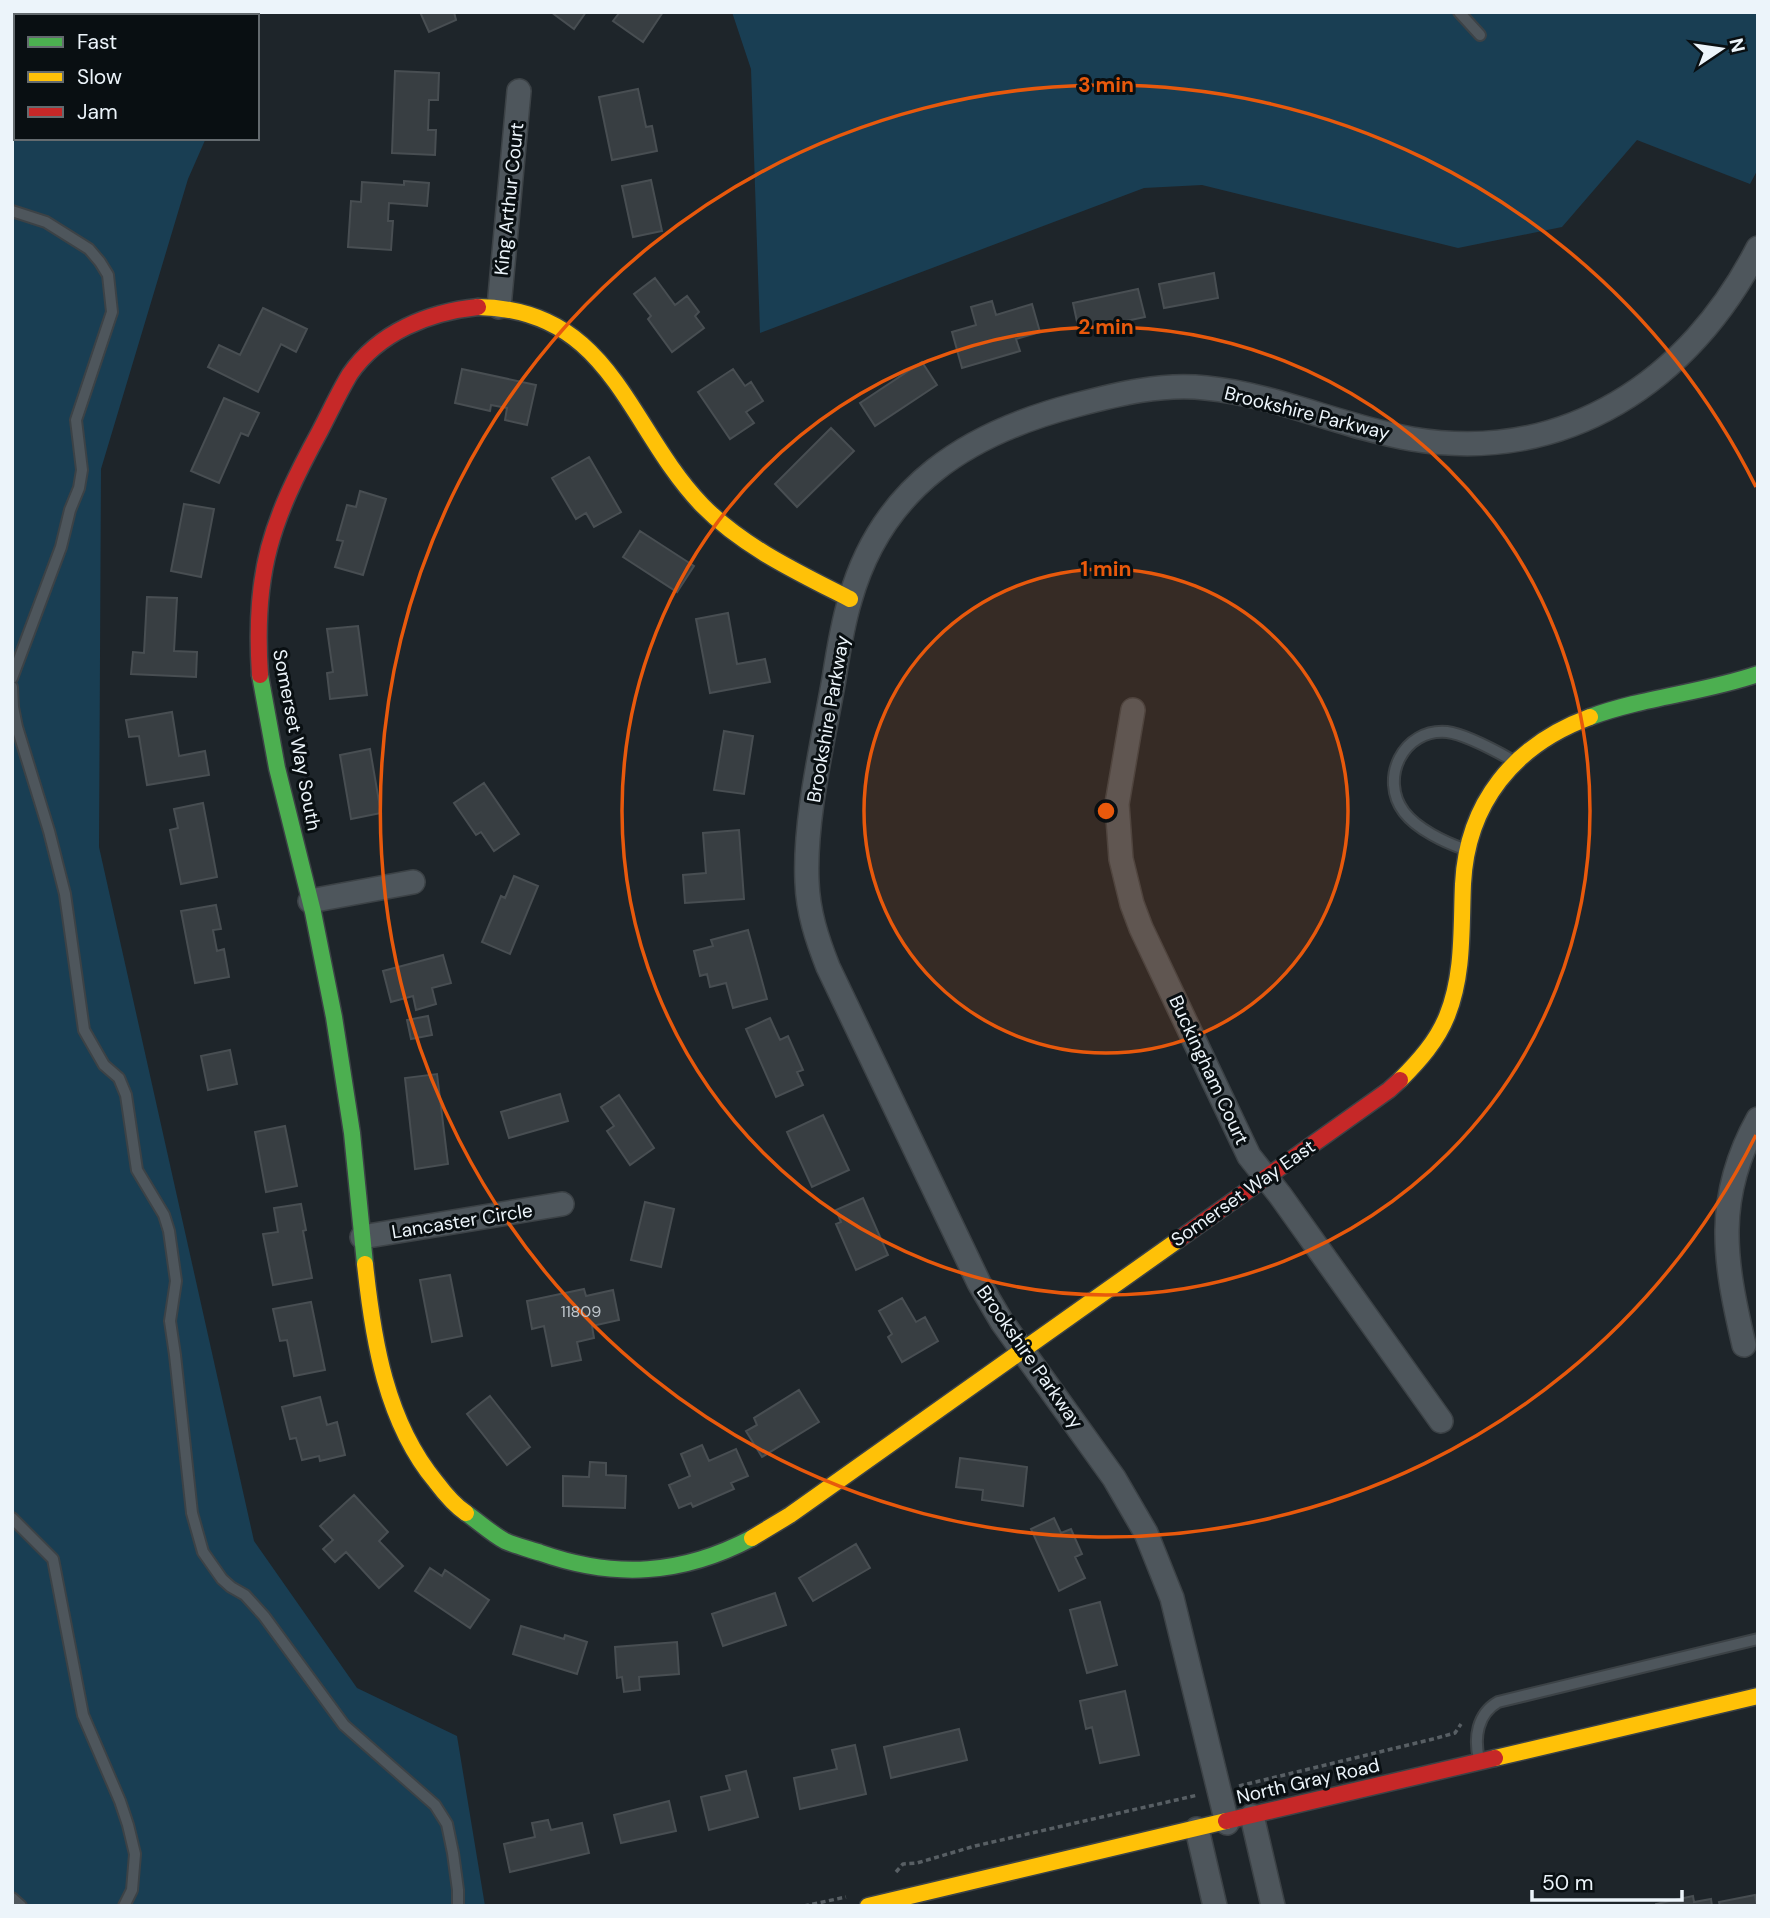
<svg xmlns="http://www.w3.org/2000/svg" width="1770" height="1918" viewBox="0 0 1770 1918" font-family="'DM Sans',sans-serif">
	<rect width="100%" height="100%" fill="#1e252a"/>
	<!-- green -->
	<path fill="#193e53" d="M12 12H261L257 21V16H16V138H206L188 179 101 469 99 847 254 1541 357 1688 457 1736 485 1906H12Z
		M732 12H1758V169L1750 184 1637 140 1562 227 1458 248 1202 185 1144 188 760 333 751 69Z"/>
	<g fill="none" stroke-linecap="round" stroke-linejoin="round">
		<!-- stream -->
		<path stroke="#2c7094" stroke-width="6" d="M166 16 167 12
			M12 138 16 136"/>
	</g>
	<!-- building -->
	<path fill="#383e42" stroke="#484e52" stroke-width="2" d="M420 12H454L456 20 429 32Z
		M551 12H586L574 29Z
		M620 12H663L643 42 613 21Z
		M395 71 439 73 438 100H429L428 130H436L435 155 392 153Z
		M638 89 646 127 652 126 657 151 612 160 599 97Z
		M651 180 662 231 633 237 622 186Z
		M404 181 429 183 427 206 389 203 388 221H393L391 250 348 247 351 201 361 202 362 182 404 185Z
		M1214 273 1218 298 1164 308 1159 284Z
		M655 278 675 305 687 296 699 312 695 316 704 328 672 352 648 319 651 316 634 294Z
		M1138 289 1145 317 1079 331 1073 303Z
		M992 301 996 315 1032 304 1040 332 1016 339 1020 351 962 368 952 332 976 325 971 307Z
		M263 308 307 329 296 352 281 344 258 392 208 367 219 345 240 355Z
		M922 362 937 385 875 426 860 403Z
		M462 369 536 385 527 425 505 420 507 408 491 405 490 411 455 403Z
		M733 369 745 386 751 382 763 401 746 412 754 423 730 439 698 392Z
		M224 398 259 413 248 436 241 433 219 483 191 471Z
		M831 428 854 451 797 507 775 484Z
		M589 457 621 512 594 527 586 513 576 519 552 478Z
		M360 491 386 499 363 575 335 567 343 541 337 540 347 505 356 507Z
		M184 504 214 509 201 577 171 571Z
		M640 531 694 566 677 592 623 557Z
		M147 597 177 598 174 651 197 652 196 677 131 674 133 652 144 653Z
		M728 613 737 664 765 659 770 682 710 693 696 619Z
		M358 626 367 695 330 699 327 673 333 672 327 629Z
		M172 712 179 756 205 751 209 775 147 785 139 736 129 737 126 720Z
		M724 731 753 736 744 794 714 790Z
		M370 749 381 813 351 819 340 755Z
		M484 783 519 834 494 851 481 832 476 835 454 803Z
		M203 803 217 877 181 884 170 830 178 828 174 809Z
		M739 830 744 899 685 903 683 875 706 873 703 833Z
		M514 876 538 886 510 954 482 942 501 896 505 898Z
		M216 905 221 929 213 930 217 951 224 949 229 977 195 983 181 911Z
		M748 930 767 999 733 1008 726 983 710 987 707 974 700 976 694 951 713 946 711 940Z
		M443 955 451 983 432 988 436 1004 416 1010 413 996 391 1002 383 971Z
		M428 1016 432 1035 411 1039 407 1020Z
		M770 1018 780 1040 788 1036 803 1070 797 1072 803 1085 776 1097 746 1029Z
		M230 1050 237 1084 208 1090 201 1056Z
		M437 1074 448 1164 415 1169 405 1078Z
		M560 1094 568 1121 509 1138 501 1112Z
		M619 1095 654 1148 630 1165 607 1131 614 1126 601 1107Z
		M823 1115 849 1170 812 1187 787 1132Z
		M285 1126 297 1186 266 1192 255 1132Z
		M863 1198 888 1255 856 1270 836 1224 841 1222 836 1210Z
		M645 1202 674 1209 661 1267 631 1260Z
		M301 1204 306 1230 303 1231 312 1278 273 1285 263 1234 278 1232 274 1208Z
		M450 1275 462 1336 432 1342 420 1280Z
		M584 1289 586 1296 613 1290 619 1320 592 1326 594 1338 577 1342 581 1360 552 1366 544 1326 532 1329 527 1301Z
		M902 1298 916 1322 925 1317 938 1341 902 1362 888 1337 892 1334 879 1311Z
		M311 1302 325 1370 294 1376 287 1340 280 1341 273 1309Z
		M799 1390 819 1422 762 1457 746 1431 757 1425 754 1418Z
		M490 1396 530 1447 507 1465 467 1414Z
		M320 1397 327 1425 337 1422 345 1455 320 1461 319 1456 302 1460 296 1438 290 1439 282 1407Z
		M702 1445 709 1461 736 1449 748 1476 731 1483 734 1489 693 1507 691 1503 679 1508 669 1485 690 1476 681 1454Z
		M960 1458 1027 1467 1023 1506 982 1500 983 1490 956 1487Z
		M590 1462 606 1463V1475L626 1476 625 1508 563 1506V1476L589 1477Z
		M354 1495 388 1532 379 1541 403 1566 379 1588 346 1552 335 1562 323 1549 333 1540 320 1526Z
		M1054 1518 1061 1533 1071 1529 1082 1554 1075 1557 1085 1578 1059 1591 1031 1529Z
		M856 1544 870 1568 813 1601 799 1578Z
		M430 1568 442 1576 445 1570 489 1600 470 1628 415 1591Z
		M775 1593 786 1625 723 1646 712 1614Z
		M1100 1602 1117 1665 1087 1673 1070 1610Z
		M521 1626 564 1639 565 1635 587 1642 577 1674 513 1654Z
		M677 1642 679 1674 639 1677 640 1690 624 1692 622 1677 617 1678 615 1647Z
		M1125 1691 1139 1755 1100 1763 1092 1727 1086 1729 1080 1701Z
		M959 1729 967 1760 891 1778 884 1747Z
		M855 1745 866 1794 800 1809 794 1778 837 1769 832 1750Z
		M746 1771 758 1817 709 1830 701 1797 730 1790 726 1776Z
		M669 1801 676 1831 621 1843 614 1815Z
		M548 1820 551 1830 582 1823 589 1853 510 1872 504 1844 535 1837 532 1823Z
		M1755 1895 1757 1906H1720L1719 1902Z
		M1693 1896 1694 1902 1711 1899 1712 1906H1656V1904Z"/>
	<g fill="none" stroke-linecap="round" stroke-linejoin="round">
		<!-- lane casing -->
		<g stroke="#3c4246" stroke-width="14">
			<path id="lane" d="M1459 12 1480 35
				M12 28 15 12
				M12 211 46 222 89 249 100 262 108 275 112 312 76 420 82 470 79 488 70 510 61 547 12 678
				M12 687 13 707 17 727 49 831 65 894 84 1030 104 1065 119 1078 126 1095 137 1170 164 1215 169 1231 176 1281 170 1321 175 1355 192 1513 203 1552 222 1579 231 1587 245 1595 264 1616 344 1725 435 1805 447 1824 453 1853 458 1890V1906
				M1464 849C1444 842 1417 829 1404 812 1379 779 1403 728 1447 732 1464 734 1496 751 1512 760
				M12 1518 53 1559 83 1715 120 1801 128 1825 135 1854 132 1890 124 1906
				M1479 1759C1474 1738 1477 1714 1498 1702L1758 1639
				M12 1898 21 1906"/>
		</g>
		<!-- street casing -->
		<g stroke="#3c4246" stroke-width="26">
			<path id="street" d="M499 307 519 91
				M1133 710 1117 804 1121 859 1132 904 1141 928 1249 1156 1280 1195 1441 1421
				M310 901 413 882
				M362 1237 562 1204
				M1744 1345C1724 1260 1714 1198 1758 1119
				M1252 1816 1273 1906
				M1227 1823 1172 1598 1146 1533 1114 1478 1002 1322 979 1283 828 967C817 939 808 912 807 882 804 820 823 742 834 679 838 653 842 626 850 600 882 486 968 433 1076 405 1118 394 1162 383 1206 388 1277 395 1342 427 1412 439 1565 465 1690 381 1758 248
				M1197 1829 1215 1906"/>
		</g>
		<!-- fast casing -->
		<g stroke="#3c4246" stroke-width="19">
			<path id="fast" d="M260 675 277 768 313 912 334 1017 352 1133 365 1264
				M1590 717C1644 697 1703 693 1758 674
				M466 1513C479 1522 492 1534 505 1541 516 1546 529 1549 541 1553 615 1579 682 1575 752 1538"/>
		</g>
		<!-- slow casing -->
		<g stroke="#3c4246" stroke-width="19">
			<path id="slow" d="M478 307C612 309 627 427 702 505 743 547 799 573 850 599
				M1400 1080C1419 1061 1437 1041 1447 1016 1464 974 1461 928 1463 884 1467 803 1514 745 1590 717
				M365 1264C373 1340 386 1422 436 1482 445 1494 454 1505 466 1513
				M752 1538 790 1515 1178 1240
				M1495 1758 1758 1696
				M868 1906 1226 1821"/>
		</g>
		<!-- jam casing -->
		<g stroke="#3c4246" stroke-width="19">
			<path id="jam" d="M260 675C253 572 271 521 320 431 330 412 339 392 350 374 379 332 429 312 478 307
				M1178 1240 1389 1090 1400 1080
				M1226 1821 1495 1758"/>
		</g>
		<!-- path -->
		<path stroke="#585f64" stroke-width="3.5" stroke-dasharray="5 3.5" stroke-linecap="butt" d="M1239 1786 1433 1739 1455 1733 1461 1724
			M896 1872 903 1864 917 1863 975 1846 1198 1795
			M804 1906 846 1897"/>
		<!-- lane -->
		<use href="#lane" stroke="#4e565c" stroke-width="10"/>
		<!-- street -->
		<use href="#street" stroke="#4e565c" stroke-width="23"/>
		<!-- fast -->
		<use href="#fast" stroke="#4caf50" stroke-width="16"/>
		<!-- slow -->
		<use href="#slow" stroke="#ffc107" stroke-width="16"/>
		<!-- jam -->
		<use href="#jam" stroke="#c62828" stroke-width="16"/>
	</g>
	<!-- distance rings -->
	<circle cx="1106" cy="811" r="242" fill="#e8590c" fill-opacity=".12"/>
	<g fill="none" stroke="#e8590c" stroke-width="3.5">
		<circle cx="1106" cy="811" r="242"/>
		<circle cx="1106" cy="811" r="484"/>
		<path d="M1756 1135A726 726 0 1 1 1756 487"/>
	</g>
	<g text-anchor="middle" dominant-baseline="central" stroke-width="6" stroke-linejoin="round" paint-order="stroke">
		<!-- number labels -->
		<g font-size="16" fill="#bfc6cc">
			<text x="581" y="1311">11809</text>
		</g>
		<!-- street labels -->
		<g font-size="19" fill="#ecf4fa" stroke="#090f12">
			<text transform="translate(509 199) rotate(-84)">King Arthur Court</text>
			<text transform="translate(1307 413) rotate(14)">Brookshire Parkway</text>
			<text transform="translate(828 719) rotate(-80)">Brookshire Parkway</text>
			<text transform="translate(297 740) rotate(79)">Somerset Way South</text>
			<text transform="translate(1209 1070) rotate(65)">Buckingham Court</text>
			<text transform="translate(1243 1193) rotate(-35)">Somerset Way East</text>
			<text transform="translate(462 1221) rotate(-9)">Lancaster Circle</text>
			<text transform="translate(1030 1357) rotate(55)">Brookshire Parkway</text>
			<text transform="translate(1308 1781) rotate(-13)">North Gray Road</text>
		</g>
	</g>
	<circle cx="1106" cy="811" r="10" fill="#e8590c" stroke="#090f12" stroke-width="3.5"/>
	<g font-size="21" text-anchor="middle" font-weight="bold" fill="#e8590c" stroke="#090f12" stroke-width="6" stroke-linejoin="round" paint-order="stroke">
		<text x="1106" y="92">3 min</text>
		<text x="1106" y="334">2 min</text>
		<text x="1106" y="576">1 min</text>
	</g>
	<!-- border -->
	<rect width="1770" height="1918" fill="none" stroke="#ecf4fa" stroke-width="28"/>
	<!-- legend -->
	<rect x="14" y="14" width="245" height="126" fill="#090f12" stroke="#646b6f" stroke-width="2"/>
	<rect x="28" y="37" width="35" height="10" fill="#4caf50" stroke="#646b6f" stroke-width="2"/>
	<text x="77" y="49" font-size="21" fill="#ecf4fa">Fast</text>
	<rect x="28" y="72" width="35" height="10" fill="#ffc107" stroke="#646b6f" stroke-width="2"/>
	<text x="77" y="84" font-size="21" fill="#ecf4fa">Slow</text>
	<rect x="28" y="107" width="35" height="10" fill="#c62828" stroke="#646b6f" stroke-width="2"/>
	<text x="77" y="119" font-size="21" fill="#ecf4fa">Jam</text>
	<!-- north arrow -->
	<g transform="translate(1721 49) rotate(77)" stroke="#090f12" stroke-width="5" paint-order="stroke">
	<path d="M0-5L12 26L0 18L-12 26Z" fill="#ecf4fa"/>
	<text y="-10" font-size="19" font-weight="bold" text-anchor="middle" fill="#ecf4fa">N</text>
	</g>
	<!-- scale -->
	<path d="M1532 1890v10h150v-10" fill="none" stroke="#ecf4fa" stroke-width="3.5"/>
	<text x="1542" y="1890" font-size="21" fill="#ecf4fa" stroke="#090f12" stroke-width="5" paint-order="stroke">50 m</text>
</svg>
